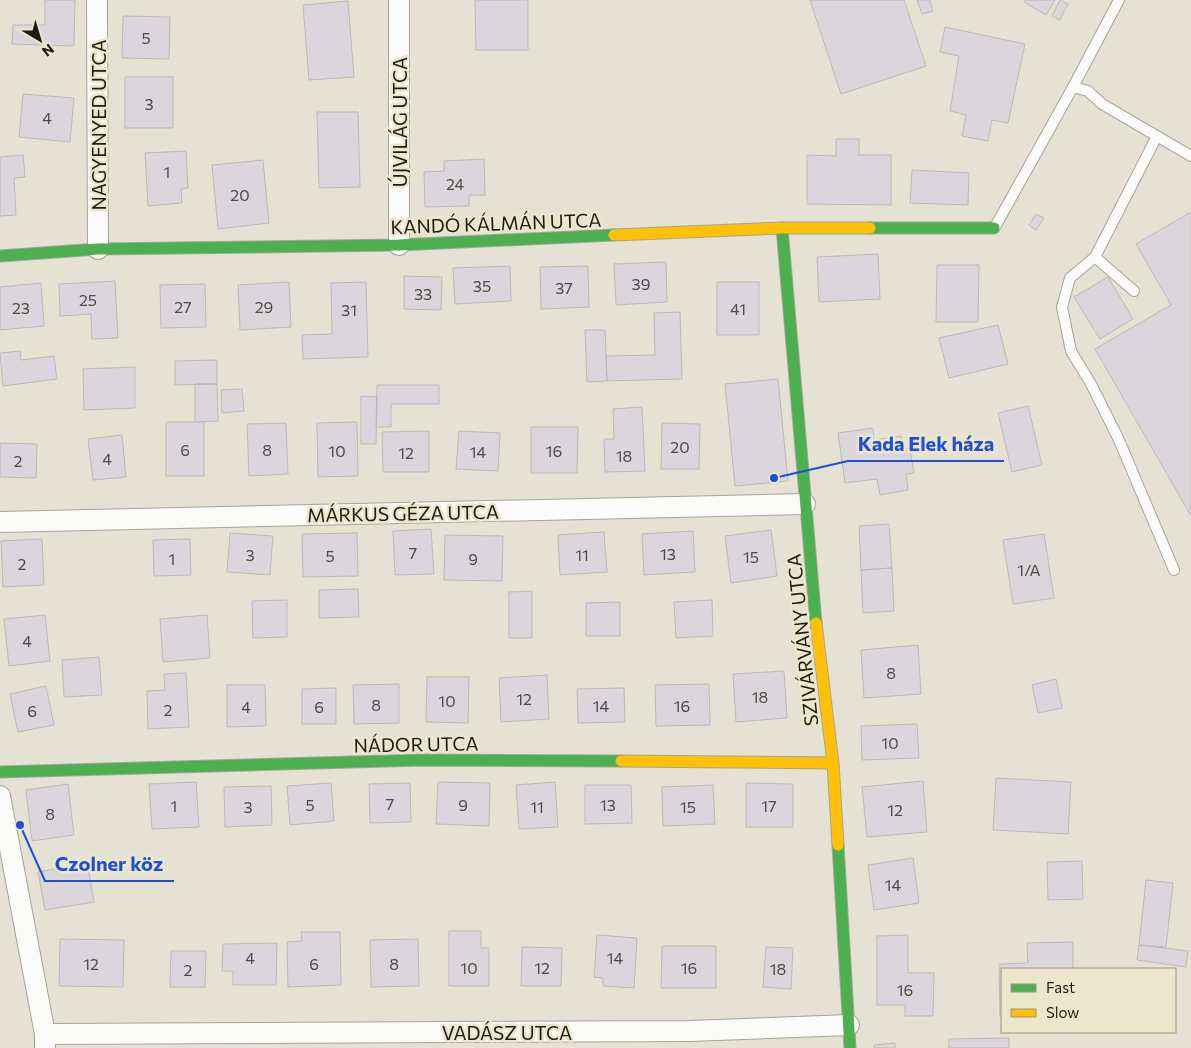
<svg xmlns="http://www.w3.org/2000/svg" width="1191" height="1048" viewBox="0 0 1191 1048" font-family="Commissioner,sans-serif">
	<rect width="100%" height="100%" fill="#e5e2d4"/>
	<!-- building -->
	<path fill="#dad6dc" stroke="#bbb9b7" d="M45 0H75L74 46 12 44 13 25H45Z
		M475 0H528V50H476Z
		M810 0H904L926 66 841 94Z
		M917 0H930L933 11 922 14Z
		M1025 0H1055L1046 15 1024 2Z
		M1060 0 1068 4 1060 20 1052 16Z
		M348 1 354 77 309 80 303 5Z
		M123 16 170 17 169 59 122 58Z
		M945 27 1025 44 1008 123 992 120 988 141 962 136 966 115 950 111 959 56 940 52Z
		M125 77H173V128H125Z
		M23 94 74 98 70 142 19 137Z
		M317 112H358L360 187 319 188Z
		M836 139H859V155H891V205L807 204V155L836 156Z
		M186 151 188 188 181 189 182 203 148 206 145 153Z
		M23 155 25 177 14 178 16 215 0 216V157Z
		M484 159 485 195H469V206L425 207 424 172 444 171V161Z
		M263 160 269 223 218 229 212 165Z
		M912 170 969 173 968 205 910 203Z
		M1191 212V516L1095 349 1171 305 1136 244Z
		M1036 214 1044 218 1036 230 1029 225Z
		M878 254 880 299 819 302 817 257Z
		M666 262 667 302 616 305 614 264Z
		M937 265H979L978 322H936Z
		M510 266 511 301 455 304 453 268Z
		M588 266 589 307 541 309 540 267Z
		M404 276 442 277 441 310 404 309Z
		M1108 277 1133 319 1100 339 1074 297Z
		M115 281 118 338 92 339 91 314 60 316 59 284Z
		M289 282 291 327 240 330 238 285Z
		M366 282 368 357 303 359 302 335 332 334 331 283Z
		M717 282H759V335H717Z
		M41 283 44 326 0 330V287Z
		M205 284 206 327 161 328 160 285Z
		M680 312 682 379 607 381 606 356 655 355 654 313Z
		M998 325 1008 364 949 378 939 338Z
		M585 330H605L607 381 587 382Z
		M20 351 21 360 54 356 57 379 3 386 0 353Z
		M217 360V384L175 385V361Z
		M135 367V408L84 410 83 369Z
		M778 379 788 481 735 486 725 384Z
		M195 384H217L218 421 195 422Z
		M377 385H439V404H391V427H376Z
		M242 389 244 411 222 413 221 390Z
		M361 396 377 397 376 444H361Z
		M1028 406 1042 465 1012 472 998 413Z
		M642 407 645 471 605 472 604 439H614L613 409Z
		M166 422H204V476H166Z
		M357 422 358 476 318 477 317 423Z
		M286 423 288 474 249 476 247 424Z
		M662 423 700 424 699 469H661Z
		M531 427H578L577 473H531Z
		M873 428 874 440 901 436 903 451 910 450 914 473 906 474 908 490 880 495 877 479 845 483 838 433Z
		M429 431V472H383L382 432Z
		M459 431 500 433 498 471 456 469Z
		M122 435 126 477 93 480 88 439Z
		M0 443 37 444 36 478 0 477Z
		M889 524 892 568 861 570 859 526Z
		M431 529 434 574 395 575 393 531Z
		M771 530 777 576 731 583 725 536Z
		M693 531 695 572 644 575 642 534Z
		M604 532 607 572 560 575 558 535Z
		M230 533 273 536 270 575 227 572Z
		M357 533 358 576 303 577 302 534Z
		M1044 534 1054 598 1013 604 1003 540Z
		M445 535 503 536 502 581 444 580Z
		M42 539 44 585 3 587 1 541Z
		M190 539 191 575 154 576 153 540Z
		M892 568 894 611 863 613 861 570Z
		M358 589 359 617 319 618V590Z
		M532 591V638H509V592Z
		M287 600V637L253 638 252 601Z
		M712 600 713 636 676 638 674 602Z
		M620 602V636H586V603Z
		M45 615 50 661 9 666 4 619Z
		M207 615 210 658 163 662 160 619Z
		M918 645 921 694 864 698 861 650Z
		M99 657 102 695 64 697 62 660Z
		M784 671 787 718 736 722 733 674Z
		M186 673 189 727 148 729 147 691 165 690 164 674Z
		M547 675 549 719 501 722 499 678Z
		M427 677H469L468 723 426 722Z
		M1056 679 1062 708 1038 713 1032 685Z
		M399 684V723L354 724 353 685Z
		M709 684 710 725 656 726 655 685Z
		M227 685H265L266 726 227 727Z
		M46 686 54 725 18 732 10 694Z
		M336 688V724H302V689Z
		M624 688 625 722 578 723 577 689Z
		M917 724 919 758 862 760 861 726Z
		M996 778 1071 782 1068 834 993 830Z
		M923 781 927 832 867 837 862 787Z
		M196 782 199 827 152 829 149 784Z
		M438 782 490 783 489 826 436 824Z
		M555 782 558 827 519 829 516 785Z
		M331 783 334 821 290 825 287 786Z
		M410 783 411 822 370 823 369 784Z
		M746 783 793 784V827H746Z
		M68 784 74 835 32 841 26 790Z
		M585 785H631L632 823 585 824Z
		M713 785 715 824 663 826 662 787Z
		M271 786 272 825 225 827 224 787Z
		M913 858 919 903 874 910 868 865Z
		M1082 861 1083 899 1048 900 1047 862Z
		M87 863 94 902 45 910 38 872Z
		M1146 880 1173 883 1166 947 1139 945Z
		M449 931H481V948H489V986H449Z
		M301 932H340L341 985 288 987 287 942 302 941Z
		M597 935 637 938 634 988 603 986V978L594 977Z
		M908 935V973H934L933 1016H905V1005H877V936Z
		M60 939 124 940 123 987 59 986Z
		M418 939 419 986 371 987 370 940Z
		M1073 942V969H1002V1017H1000L999 964 1028 963 1027 943Z
		M277 943 276 985H233V971H222L223 944Z
		M1139 945 1188 951 1186 967 1137 960Z
		M662 946H716V988H661Z
		M522 947 562 948 561 986H521Z
		M766 947 793 948 791 989 763 987Z
		M171 951H206L205 987H170Z
		M1009 1038V1048H949V1039Z
		M895 1043V1048H874V1045Z"/>
	<g fill="none" stroke-linecap="round" stroke-linejoin="round">
		<!-- lane casing -->
		<g stroke="#a6a398" stroke-width="12">
			<path id="lane" d="M1073 87 1088 91 1102 104 1191 156
				M995 227 1073 87 1119 0
				M1095 257 1070 278 1062 307 1071 351 1091 384 1119 440 1174 570
				M1134 291 1095 257 1157 136"/>
		</g>
		<!-- street casing -->
		<g stroke="#a6a398" stroke-width="22">
			<path id="street" d="M97 0 98 249
				M399 0V245
				M0 522 805 504
				M0 796 45 1034V1048
				M45 1034 690 1031 849 1025"/>
		</g>
		<!-- fast casing -->
		<g stroke="#a6a398" stroke-width="13">
			<path id="fast" d="M782 228 816 623
				M870 228H994
				M0 256 98 249 399 245 614 235
				M0 772 423 760 621 761
				M838 845 850 1048"/>
		</g>
		<!-- slow casing -->
		<g stroke="#a6a398" stroke-width="13">
			<path id="slow" d="M614 235 782 228H870
				M816 623 833 763 838 845
				M621 761 833 763"/>
		</g>
		<!-- lane -->
		<use href="#lane" stroke="#fbfbf9" stroke-width="10"/>
		<!-- street -->
		<use href="#street" stroke="#fbfbf9" stroke-width="20"/>
		<!-- fast -->
		<use href="#fast" stroke="#4caf50" stroke-width="11"/>
		<!-- slow -->
		<use href="#slow" stroke="#ffc107" stroke-width="11"/>
	</g>
	<g text-anchor="middle" dominant-baseline="central" stroke-width="5" stroke-linejoin="round" paint-order="stroke">
		<!-- number labels -->
		<g font-size="16" fill="#4d4a44">
			<text x="146" y="37">5</text>
			<text x="149" y="103">3</text>
			<text x="47" y="117">4</text>
			<text x="167" y="171">1</text>
			<text x="455" y="183">24</text>
			<text x="240" y="194">20</text>
			<text x="641" y="283">39</text>
			<text x="482" y="285">35</text>
			<text x="564" y="287">37</text>
			<text x="423" y="293">33</text>
			<text x="88" y="299">25</text>
			<text x="183" y="306">27</text>
			<text x="264" y="306">29</text>
			<text x="21" y="307">23</text>
			<text x="738" y="308">41</text>
			<text x="349" y="309">31</text>
			<text x="680" y="446">20</text>
			<text x="185" y="449">6</text>
			<text x="267" y="449">8</text>
			<text x="337" y="450">10</text>
			<text x="554" y="450">16</text>
			<text x="478" y="451">14</text>
			<text x="406" y="452">12</text>
			<text x="624" y="455">18</text>
			<text x="107" y="458">4</text>
			<text x="18" y="460">2</text>
			<text x="413" y="552">7</text>
			<text x="668" y="553">13</text>
			<text x="250" y="554">3</text>
			<text x="582" y="554">11</text>
			<text x="330" y="555">5</text>
			<text x="751" y="556">15</text>
			<text x="172" y="558">1</text>
			<text x="473" y="558">9</text>
			<text x="22" y="563">2</text>
			<text x="1029" y="569">1/A</text>
			<text x="27" y="640">4</text>
			<text x="891" y="672">8</text>
			<text x="760" y="696">18</text>
			<text x="524" y="698">12</text>
			<text x="447" y="700">10</text>
			<text x="376" y="704">8</text>
			<text x="601" y="705">14</text>
			<text x="682" y="705">16</text>
			<text x="246" y="706">4</text>
			<text x="319" y="706">6</text>
			<text x="168" y="709">2</text>
			<text x="32" y="710">6</text>
			<text x="890" y="742">10</text>
			<text x="390" y="803">7</text>
			<text x="310" y="804">5</text>
			<text x="463" y="804">9</text>
			<text x="608" y="804">13</text>
			<text x="174" y="805">1</text>
			<text x="769" y="805">17</text>
			<text x="248" y="806">3</text>
			<text x="537" y="806">11</text>
			<text x="688" y="806">15</text>
			<text x="895" y="809">12</text>
			<text x="50" y="813">8</text>
			<text x="893" y="884">14</text>
			<text x="250" y="957">4</text>
			<text x="615" y="957">14</text>
			<text x="91" y="963">12</text>
			<text x="314" y="963">6</text>
			<text x="394" y="963">8</text>
			<text x="469" y="967">10</text>
			<text x="542" y="967">12</text>
			<text x="689" y="967">16</text>
			<text x="778" y="968">18</text>
			<text x="188" y="969">2</text>
			<text x="905" y="989">16</text>
		</g>
		<!-- street labels -->
		<g font-size="19" fill="#1e1b12" stroke="#ece6cd">
			<text transform="translate(399 122) rotate(-90)">ÚJVILÁG UTCA</text>
			<text transform="translate(98 125) rotate(-90)">NAGYENYED UTCA</text>
			<text transform="translate(496 223) rotate(-2)">KANDÓ KÁLMÁN UTCA</text>
			<text transform="translate(403 513) rotate(-1)">MÁRKUS GÉZA UTCA</text>
			<text transform="translate(802 640) rotate(-96)">SZIVÁRVÁNY UTCA</text>
			<text transform="translate(416 744) rotate(-1)">NÁDOR UTCA</text>
			<text x="507" y="1032">VADÁSZ UTCA</text>
		</g>
	</g>
	<!-- callouts -->
	<path fill="none" stroke="#1d4ed8" stroke-width="2" d="M774 478L848 461H1004M20 825L45 881H174"/>
	<g fill="#1d4ed8" stroke="#ece6cd" stroke-width="2">
		<circle cx="774" cy="478" r="5"/>
		<circle cx="20" cy="825" r="5"/>
	</g>
	<g font-size="20" text-anchor="middle" font-weight="bold" fill="#1d4ed8" stroke="#ece6cd" stroke-width="5" stroke-linejoin="round" paint-order="stroke">
		<text x="926" y="451">Kada Elek háza</text>
		<text x="109" y="871">Czolner köz</text>
	</g>
	<!-- legend -->
	<rect x="1001" y="968" width="175" height="65" fill="#ece6cd" stroke="#9a9582"/>
	<rect x="1011" y="984" width="25" height="8" fill="#4caf50" stroke="#9a9582"/>
	<text x="1046" y="993" font-size="15" fill="#1e1b12">Fast</text>
	<rect x="1011" y="1009" width="25" height="8" fill="#ffc107" stroke="#9a9582"/>
	<text x="1046" y="1018" font-size="15" fill="#1e1b12">Slow</text>
	<!-- north arrow -->
	<g transform="translate(40 40) rotate(142)" stroke="#ece6cd" stroke-width="4" paint-order="stroke">
	<path d="M0-4L9 19L0 12L-9 19Z" fill="#1e1b12"/>
	<text y="-8" font-size="14" font-weight="bold" text-anchor="middle" fill="#1e1b12">N</text>
	</g>
</svg>
